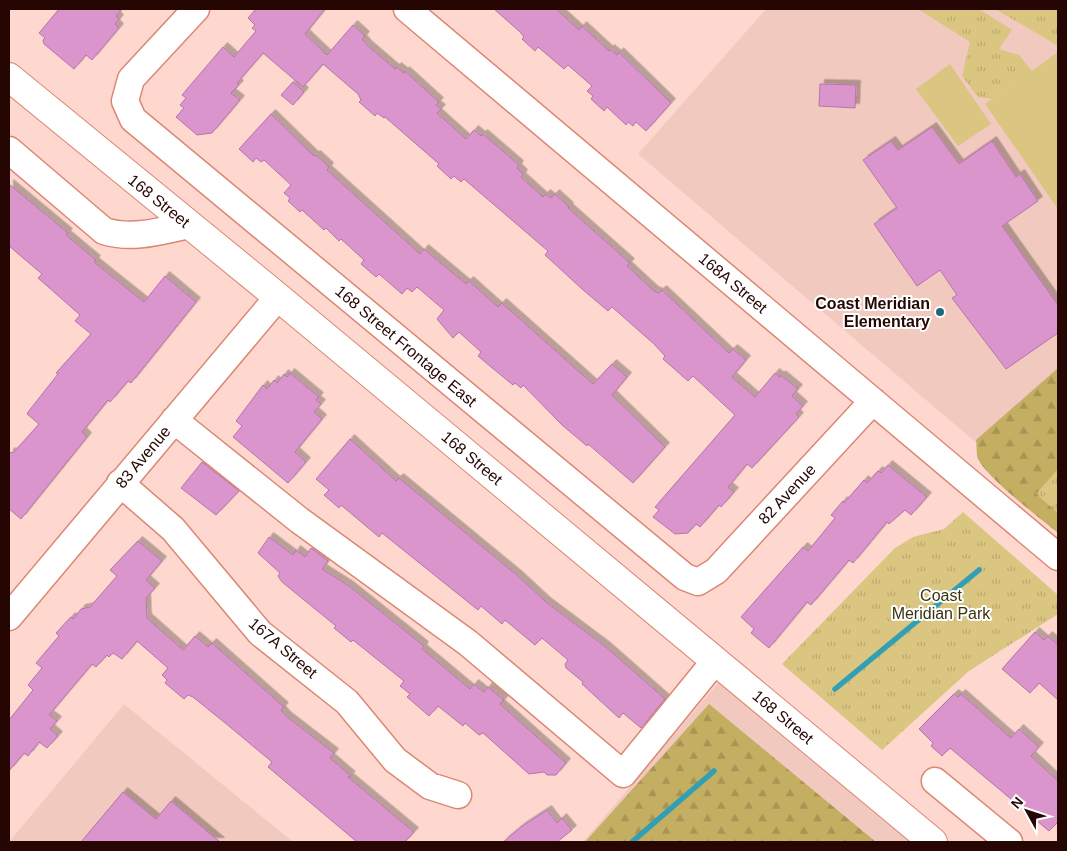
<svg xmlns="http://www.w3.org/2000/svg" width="1067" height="851" viewBox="0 0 1067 851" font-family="Arial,sans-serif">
	<defs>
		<pattern id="forest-firs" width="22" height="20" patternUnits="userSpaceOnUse" patternTransform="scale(1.25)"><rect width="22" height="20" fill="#c4ae62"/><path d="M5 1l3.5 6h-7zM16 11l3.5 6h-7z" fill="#a89453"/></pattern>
		<pattern id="park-tufts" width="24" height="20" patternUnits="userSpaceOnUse" patternTransform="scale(1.25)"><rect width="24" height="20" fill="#dac681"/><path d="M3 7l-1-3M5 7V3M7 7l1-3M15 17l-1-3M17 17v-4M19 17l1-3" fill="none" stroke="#bba96e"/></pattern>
		<filter id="shadow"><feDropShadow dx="4.5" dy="-4.5" stdDeviation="0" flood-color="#0004"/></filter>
	</defs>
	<rect width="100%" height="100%" fill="#fed8cf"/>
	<!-- built -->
	<path fill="#f1c9bf" d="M766 9H995L1058 46V469L1036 494 638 154Z
		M724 676 924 842H583Z
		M124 704 293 842H9Z"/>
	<!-- forest -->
	<path fill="url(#forest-firs)" d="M1058 368V533C1040 518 988 479 978 459 976 454 977 445 976 440Z
		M709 704 876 842H585Z"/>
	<!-- park -->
	<path fill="url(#park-tufts)" d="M918 9H979L1012 30 999 49 1019 55 1032 71 992 99 978 97 962 76 970 42Z
		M995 9H1058V46Z
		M1058 469V513L1036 494Z
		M963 512 1058 595V614L969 671 882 750 782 664 895 548 913 537 944 529Z"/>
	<!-- pitch -->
	<path fill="#dac681" d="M1057 53 1058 56V209L985 104Z
		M950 64 991 124 958 146 916 89Z"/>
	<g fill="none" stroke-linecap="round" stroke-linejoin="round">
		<!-- stream -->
		<path stroke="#329fb4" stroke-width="5.5" d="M835 689 979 570
			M632 842 714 771"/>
	</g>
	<!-- building -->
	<path fill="#da95cd" stroke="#b674aa" filter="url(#shadow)" d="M59 9H122L116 16 119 19 115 24 119 28 92 60 86 55 74 69 44 44 43 40 45 38 39 33Z
		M256 9H325L305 34 327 55 353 25 365 36 362 39 367 45 395 69 397 67 404 73 405 71 439 102 436 105 441 109 437 113 466 139 474 130 481 136 483 134 519 165 517 168 523 174 521 177 543 197 546 194 551 198 555 194 569 207 568 208 630 263 627 266 654 291 659 293 662 290 729 353 733 349 746 360 732 377 755 397 775 373 780 377 781 375 798 389 792 396 803 406 796 414 799 417 752 468 747 464 728 487 734 492 721 507 719 505 700 527 696 524 688 533 675 534 653 517 659 510 655 507 735 415 693 376 688 381 663 359 665 356 654 344 612 307 608 311 582 289 545 255 548 251 464 179 461 182 454 176 451 179 437 166 439 164 385 117 384 118 377 113 375 116 359 102 361 100 358 94 323 64 303 87 263 53 237 83 239 85 231 93 240 100 212 133 197 135 176 117 184 108 180 105 186 98 182 95 223 47 234 57 256 31 252 28 255 25 248 18Z
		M494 9H556L579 30 582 26 609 51 610 49 617 55 619 52 671 103 646 131 636 122 633 126 628 122 626 125 607 107 604 111 591 99 593 96 587 91 592 86 568 65 564 69 538 47 535 51 522 39 524 37 520 32Z
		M293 82 304 92 293 105 281 95Z
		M820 84 856 85 855 108 819 106Z
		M271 114 314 156 316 155 329 167 327 170 420 254 424 249 466 284 469 281 498 307 502 303 593 384 612 364 627 377 612 395 665 447 633 483 588 444 587 446 562 425 523 385 521 388 515 383 513 385 491 367 478 356 481 352 459 332 453 338 437 319 444 310 417 287 412 292 407 288 402 294 379 274 376 277 361 264 364 260 341 239 339 241 326 228 324 230 302 210 300 212 288 201 290 198 284 193 291 185 264 160 261 162 256 158 253 162 239 149Z
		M932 127 959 164 992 141 1016 177 1020 174 1038 201 1002 226 1058 305V333L1006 369 952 298 957 295 940 270 917 286 874 224 897 208 863 160 891 141 898 150Z
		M9 184 68 233 66 235 96 260 94 262 144 302 165 276 196 302 131 383 128 381 110 402 108 400 82 432 87 437 21 519 9 509V453L14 452 39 424 27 414 28 412 58 374 56 373 91 334 75 321 80 315 38 278 42 274 9 246Z
		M290 373 319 397 316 400 321 404 314 412 322 419 295 452 306 462 288 483 233 437 242 426 236 421 263 385 267 389 274 380 277 383 284 374 287 377Z
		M350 439 396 481 399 478 518 576 546 602 606 647 665 699 641 728 623 713 619 718 582 684 583 682 566 668 565 664 568 660 542 638 535 645 505 620 502 624 481 606 478 610 382 533 379 537 341 505 339 508 324 495 329 490 316 479Z
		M202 462 239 491 216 515 181 488Z
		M888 465 927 497 911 515 905 510 889 524 887 522 853 563 849 560 811 605 807 602 769 648 751 633 754 629 741 617 803 547 808 551 835 518 831 515 843 501 844 503 864 480 867 483 878 471 881 473Z
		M269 537 293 555 296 550 305 557 311 548 328 561 322 569 349 586 424 646 422 649 470 689 474 684 484 692 488 687 504 700 500 704 566 763 556 775H547L544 772 529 774 483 733 479 735 465 723 463 726 438 706 429 716 407 697 410 694 400 686 404 681 353 640 351 642 334 628 336 626 282 582 278 576 280 573 258 553Z
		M138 541 162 561 146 580 155 588 146 598 147 618 183 650 195 636 208 647 212 643 284 707 281 710 286 716 334 753 330 758 351 776 348 777 414 832 405 842H357L268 767 272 762 230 727 193 697 188 695 184 699 165 683 167 680 162 675 168 668 137 641 122 659 113 653 109 657 107 655 96 667 92 664 49 715 57 721 50 729 58 736 47 748 39 742 28 756 24 753 9 771V720L33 690 28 685 42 668 36 663 59 636 56 633 71 617 73 619 81 609 90 607 117 576 110 570Z
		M1035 632 1044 640 1048 636 1058 645V700L1039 683 1030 693 1002 669Z
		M954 694 958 697 961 694 1011 738 1019 729 1039 747 1031 756 1058 781V822L1049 831 950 748 942 756 931 746 933 743 919 729Z
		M123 792 156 819 171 801 220 842H81Z
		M547 810 557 823 562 818 572 830 557 842H503L521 827Z"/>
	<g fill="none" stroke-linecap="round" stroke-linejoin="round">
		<!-- minor casing -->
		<g stroke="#dc8773" stroke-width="29">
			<path id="minor" d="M196 9 131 79 125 101 133 119 685 577 698 582 716 571 873 401
				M407 9 1058 557
				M9 150 104 231C132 240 161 231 189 225
				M174 420 299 520 468 643 623 774 715 661
				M120 483 173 529 260 633 347 702 395 760 430 786 458 795
				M9 617 278 297
				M935 781 1009 842"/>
		</g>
		<!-- major casing -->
		<g stroke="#dc8773" stroke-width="30">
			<path id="major" d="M9 77 278 297 933 842"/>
		</g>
		<!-- minor -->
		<use href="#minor" stroke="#fff" stroke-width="26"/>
		<!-- major -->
		<use href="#major" stroke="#fff" stroke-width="28"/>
	</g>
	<!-- markers -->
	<circle fill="#216877" stroke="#fff" stroke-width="2" cx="940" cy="312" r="5"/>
	<g text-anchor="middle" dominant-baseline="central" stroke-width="4" stroke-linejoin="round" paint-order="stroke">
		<!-- street labels -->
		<g font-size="16" fill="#250602" stroke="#fff">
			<text transform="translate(159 201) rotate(39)">168 Street</text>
			<text transform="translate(733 283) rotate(40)">168A Street</text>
			<text transform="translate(406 346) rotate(40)">168 Street Frontage East</text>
			<text transform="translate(143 457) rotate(-50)">83 Avenue</text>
			<text transform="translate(472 458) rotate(40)">168 Street</text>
			<text transform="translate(787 494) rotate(-47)">82 Avenue</text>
			<text transform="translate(283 648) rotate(40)">167A Street</text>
			<text transform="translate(783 717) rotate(40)">168 Street</text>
		</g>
		<!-- poi labels -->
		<g font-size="16" font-weight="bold" fill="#250602" stroke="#fff" text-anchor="end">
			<text x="930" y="303">Coast Meridian<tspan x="930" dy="18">Elementary</tspan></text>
		</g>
		<!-- park labels -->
		<g font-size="16" fill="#3b320f" stroke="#fff">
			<text x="941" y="595">Coast<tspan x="941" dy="18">Meridian Park</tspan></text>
		</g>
	</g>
	<!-- border -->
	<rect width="1067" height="851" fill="none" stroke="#250602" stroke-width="20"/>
	<!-- north arrow -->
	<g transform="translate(1027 811) rotate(310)" stroke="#ffffff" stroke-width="4" paint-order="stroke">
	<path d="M0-4L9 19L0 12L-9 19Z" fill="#250602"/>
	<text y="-8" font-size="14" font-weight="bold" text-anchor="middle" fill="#250602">N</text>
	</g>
</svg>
